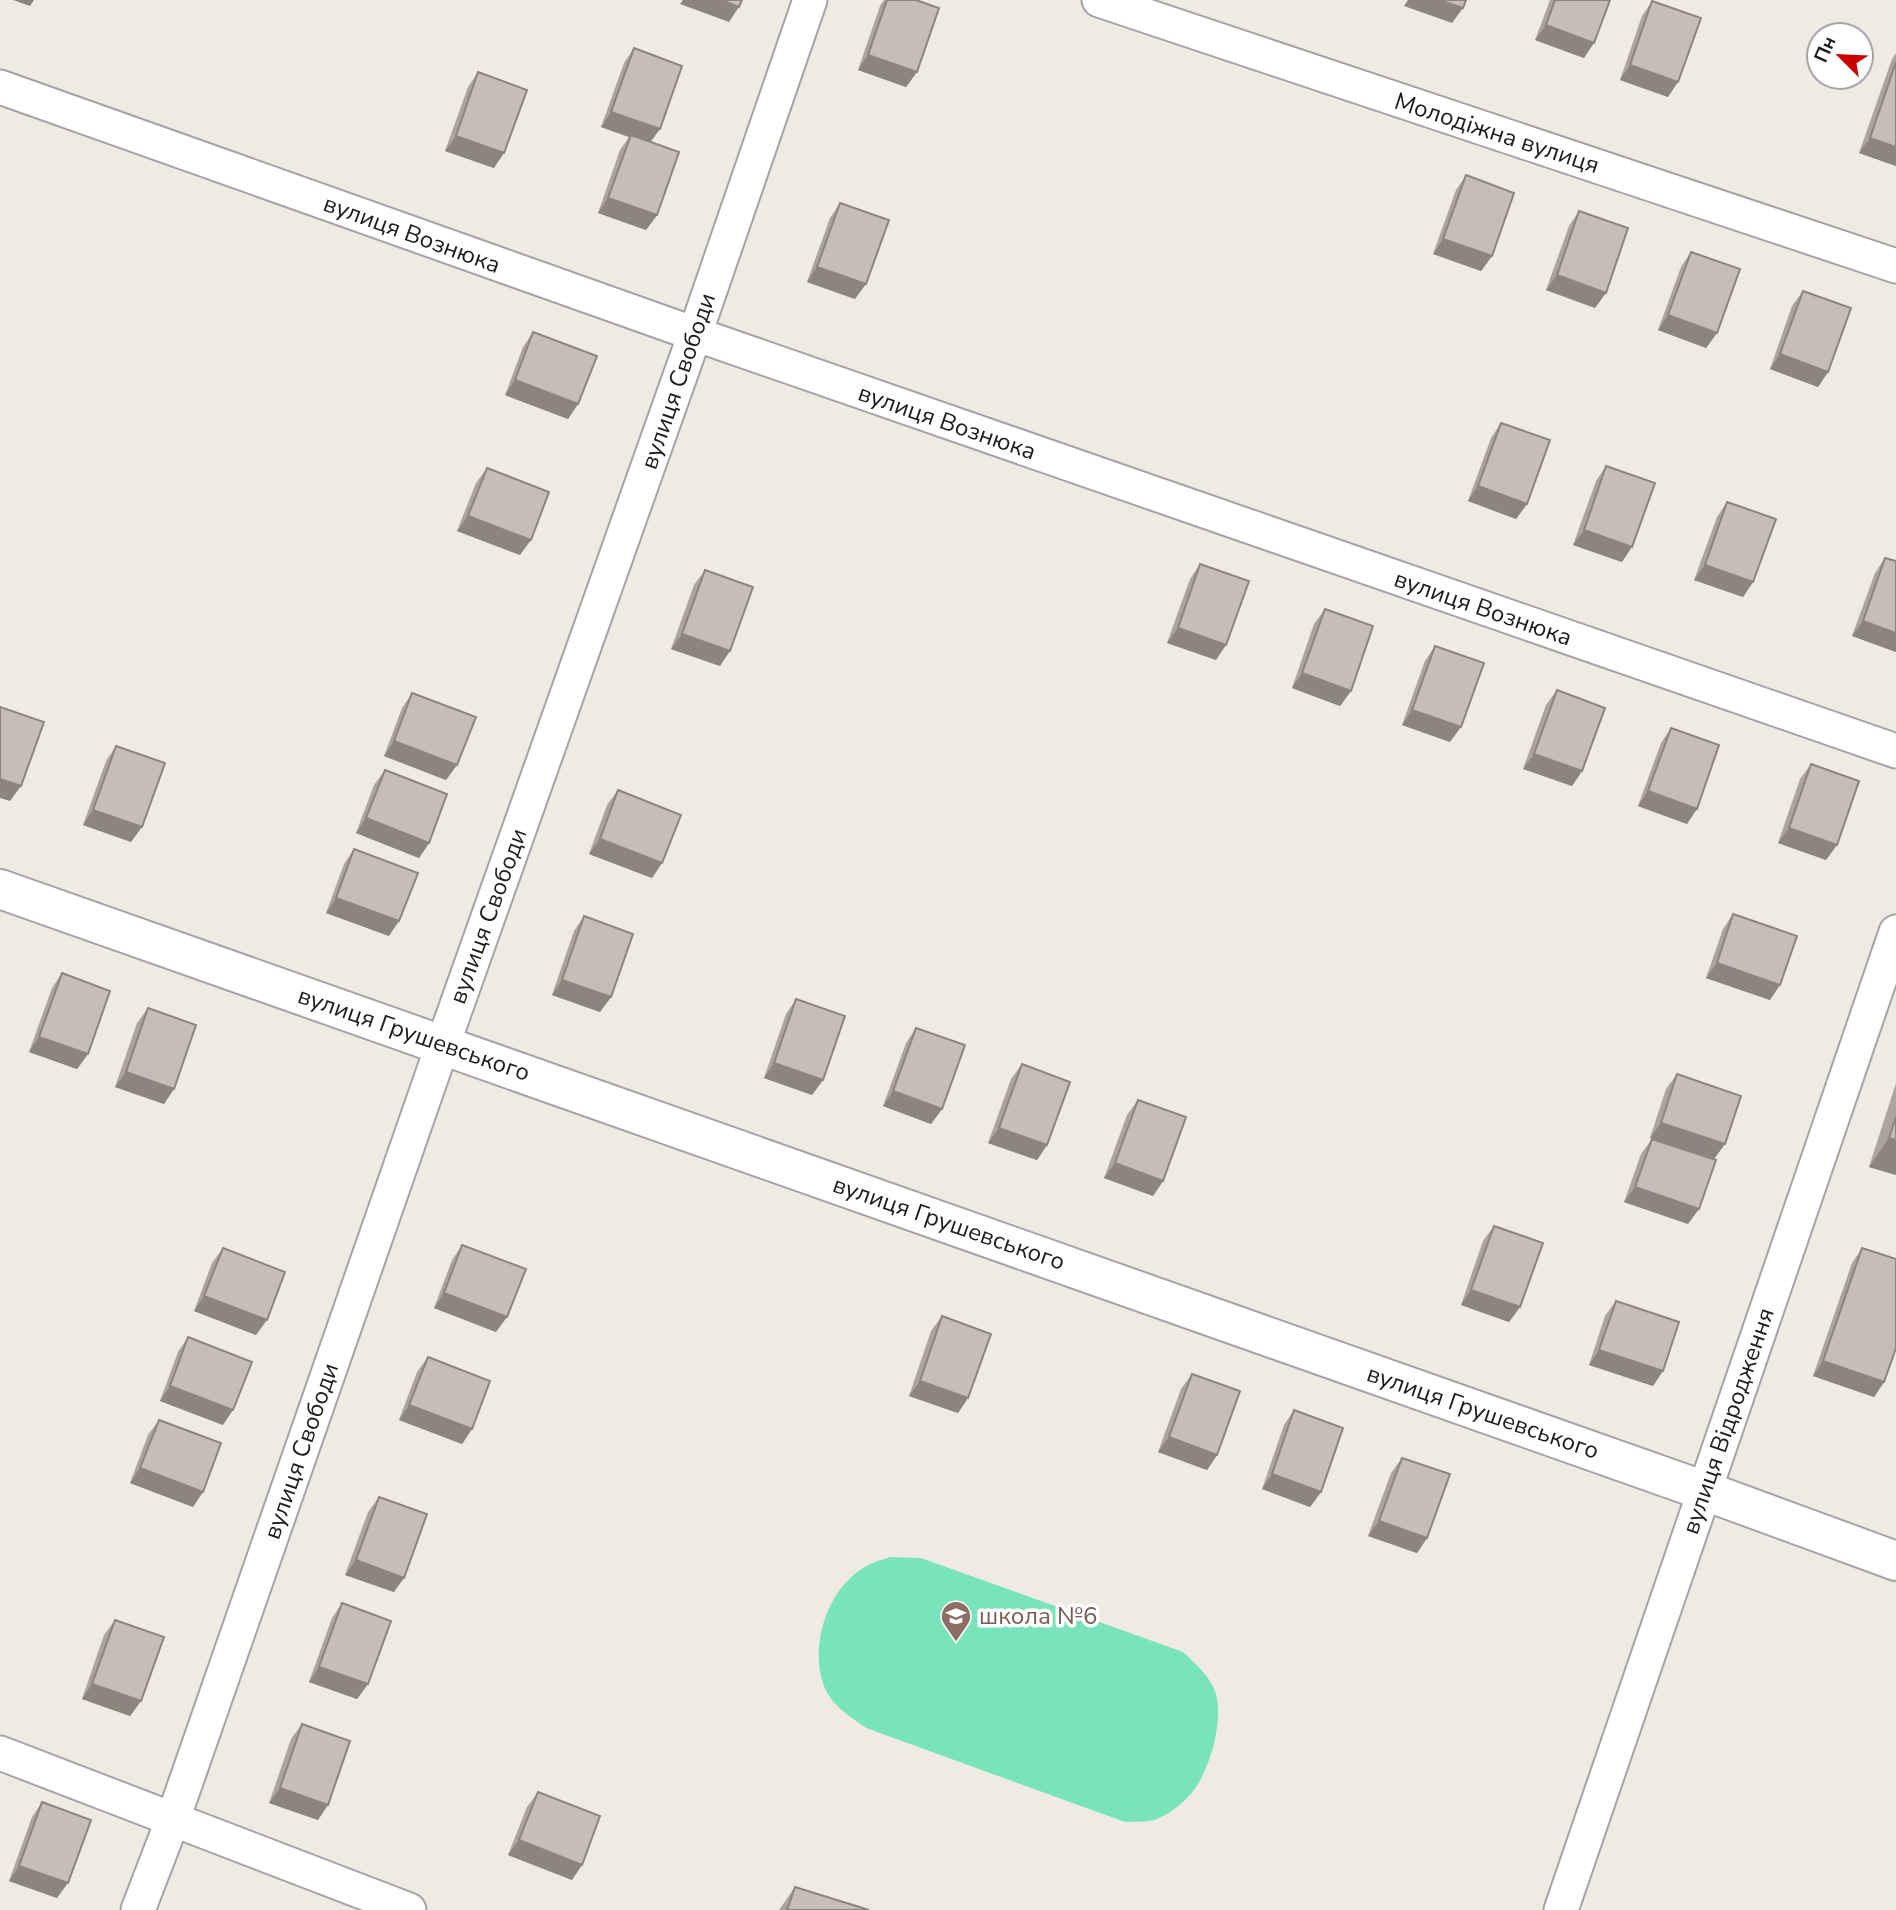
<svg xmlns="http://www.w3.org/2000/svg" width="1896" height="1910" viewBox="0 0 1896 1910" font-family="'Nunito Sans',sans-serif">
	<rect width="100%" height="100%" fill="#efebe2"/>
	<!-- pitch -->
	<path fill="#79e4bc" d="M890 1557 921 1558 1183 1652C1195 1663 1207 1673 1214 1689 1225 1713 1212 1762 1198 1784 1189 1799 1173 1812 1157 1819 1148 1823 1135 1821 1125 1822L866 1728C851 1717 831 1705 824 1686 809 1647 827 1588 865 1567 872 1562 882 1560 890 1557Z"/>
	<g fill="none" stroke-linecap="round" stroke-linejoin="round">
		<!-- minor casing -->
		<g stroke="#a4a4a4" stroke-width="37">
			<path id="minor" d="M1099 0 1896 266
				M0 87 695 334 1896 751
				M0 1753 409 1910
				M138 1910 173 1819 443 1044 695 334 810 0
				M1561 1910 1896 932"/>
		</g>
		<!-- tertiary casing -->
		<g stroke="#a4a4a4" stroke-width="42">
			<path id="tertiary" d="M0 889 1705 1491 1896 1561"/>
		</g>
		<!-- minor -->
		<use href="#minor" stroke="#fff" stroke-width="33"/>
		<!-- tertiary -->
		<use href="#tertiary" stroke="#fff" stroke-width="38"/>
	</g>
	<!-- wall -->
	<path fill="#aba39c" d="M884 0H916L917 72 906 87 858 70 880 6Z
		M1550 0H1610L1584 58 1535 40Z
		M1652 1 1668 97 1620 80 1642 16Z
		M634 48 651 142 657 215 646 230 598 213 620 150 629 137 601 127 624 63Z
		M1896 53V166L1859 153 1892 59Z
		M478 72 494 168 445 151 468 87Z
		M1466 175 1492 256 1481 271 1433 254 1456 190Z
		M840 203 855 299 807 282 830 218Z
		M1579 211 1595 308 1546 290 1569 226Z
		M1691 252 1717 333 1706 348 1658 330 1681 267Z
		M1803 291 1828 372 1818 387 1770 369 1792 306Z
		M533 332 578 404 568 419 505 395 523 347Z
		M1501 423 1527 504 1516 519 1468 501 1491 438Z
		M1606 466 1622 562 1573 545 1596 481Z
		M487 468 520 555 457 531 476 483Z
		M1727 502 1753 582 1743 597 1694 580 1717 517Z
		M1885 558 1896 652 1852 636 1875 573Z
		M1200 564 1216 660 1167 643 1190 579Z
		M705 570 720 666 671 649 694 585Z
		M1325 609 1351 691 1340 706 1292 688 1314 624Z
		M1435 646 1450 742 1402 725 1425 661Z
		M1557 690 1582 771 1572 786 1523 769 1546 705Z
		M412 693 446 780 384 756 402 708Z
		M1671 728 1687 824 1638 806 1661 743Z
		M116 746 131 842 83 825 106 761Z
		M1811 764 1826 860 1778 843 1800 779Z
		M385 770 429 843 419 858 356 833 374 785Z
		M618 790 662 863 652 878 589 854 607 805Z
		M354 849 389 936 326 913 344 864Z
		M1733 914 1770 1000 1706 978 1723 929Z
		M584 916 611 997 600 1012 552 995 574 931Z
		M62 973 88 1054 77 1069 29 1052 52 988Z
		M796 999 823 1080 812 1095 764 1078 786 1014Z
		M148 1008 164 1104 115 1087 137 1023Z
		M916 1028 942 1109 931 1124 883 1106 906 1043Z
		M1022 1064 1047 1145 1037 1160 988 1143 1011 1079Z
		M1677 1074 1725 1144 1714 1159 1650 1138 1666 1089Z
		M1896 1083V1175L1869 1167Z
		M1138 1100 1163 1181 1153 1196 1104 1178 1127 1115Z
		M1652 1139 1688 1224 1624 1202 1641 1154Z
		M1494 1226 1520 1307 1509 1322 1461 1305 1483 1241Z
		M462 1245 496 1332 434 1308 452 1260Z
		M223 1248 256 1335 194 1311 212 1263Z
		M1862 1248 1884 1382 1874 1397 1813 1376 1852 1263Z
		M1616 1301 1653 1386 1589 1365 1605 1316Z
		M942 1316 968 1398 958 1413 909 1396 931 1331Z
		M188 1337 223 1425 160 1401 178 1352Z
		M428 1357 472 1429 462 1444 399 1420 417 1372Z
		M1192 1374 1217 1455 1207 1470 1158 1452 1181 1389Z
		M1294 1410 1321 1492 1310 1507 1262 1489 1284 1425Z
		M159 1420 193 1507 130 1483 148 1435Z
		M1402 1458 1427 1538 1417 1553 1368 1536 1391 1473Z
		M379 1497 394 1592 345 1575 368 1512Z
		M342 1603 368 1684 357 1699 309 1682 332 1618Z
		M115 1620 141 1701 130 1716 82 1699 104 1635Z
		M302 1724 318 1820 269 1803 291 1739Z
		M538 1792 572 1880 508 1855 527 1807Z
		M42 1802 57 1898 9 1881 32 1817Z
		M795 1887 869 1910H779Z"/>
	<!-- shaded-wall -->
	<path fill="#8b847f" d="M13 0H34L30 6Z
		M683 0H721L739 7 729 22 680 4Z
		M1408 0H1439L1463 8 1452 23 1404 6Z
		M1546 25 1594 43 1584 58 1535 40Z
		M868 55 917 72 906 87 858 70Z
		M1630 65 1678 82 1668 97 1620 80Z
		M611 112 660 129 649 144 631 135 629 137 601 127Z
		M456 136 504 153 494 168 445 151Z
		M1870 138 1896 147V166L1859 153Z
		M608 198 657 215 646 230 598 213Z
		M1443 239 1492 256 1481 271 1433 254Z
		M817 267 866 284 855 299 807 282Z
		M1557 275 1606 293 1595 308 1546 290Z
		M1668 315 1717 333 1706 348 1658 330Z
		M1780 354 1828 372 1818 387 1770 369Z
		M515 380 578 404 568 419 505 395Z
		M1478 486 1527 504 1516 519 1468 501Z
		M468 516 531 540 520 555 457 531Z
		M1584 530 1632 547 1622 562 1573 545Z
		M1705 565 1753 582 1743 597 1694 580Z
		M1863 621 1896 633V652L1852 636Z
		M1178 628 1226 645 1216 660 1167 643Z
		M682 634 730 651 720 666 671 649Z
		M1302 673 1351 691 1340 706 1292 688Z
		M1412 710 1461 727 1450 742 1402 725Z
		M394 741 457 765 446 780 384 756Z
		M1534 754 1582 771 1572 786 1523 769Z
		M0 779 21 786 10 801 0 798Z
		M1648 791 1697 809 1687 824 1638 806Z
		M93 810 142 827 131 842 83 825Z
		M366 818 429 843 419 858 356 833Z
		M1789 828 1837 845 1826 860 1778 843Z
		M600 839 662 863 652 878 589 854Z
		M336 898 399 921 389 936 326 913Z
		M1717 963 1780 985 1770 1000 1706 978Z
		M562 980 611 997 600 1012 552 995Z
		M39 1037 88 1054 77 1069 29 1052Z
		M774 1063 823 1080 812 1095 764 1078Z
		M126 1072 174 1089 164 1104 115 1087Z
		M893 1091 942 1109 931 1124 883 1106Z
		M1661 1123 1725 1144 1714 1159 1650 1138Z
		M999 1128 1047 1145 1037 1160 988 1143Z
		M1889 1138 1896 1140V1175L1869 1167Z
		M1115 1163 1163 1181 1153 1196 1104 1178Z
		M1635 1187 1699 1209 1688 1224 1624 1202Z
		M1471 1290 1520 1307 1509 1322 1461 1305Z
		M444 1293 507 1317 496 1332 434 1308Z
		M204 1296 267 1320 256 1335 194 1311Z
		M1599 1350 1663 1371 1653 1386 1589 1365Z
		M1823 1361 1884 1382 1874 1397 1813 1376Z
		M920 1381 968 1398 958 1413 909 1396Z
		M170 1386 233 1410 223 1425 160 1401Z
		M409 1405 472 1429 462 1444 399 1420Z
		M1169 1437 1217 1455 1207 1470 1158 1452Z
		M140 1468 203 1492 193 1507 130 1483Z
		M1272 1474 1321 1492 1310 1507 1262 1489Z
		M1379 1521 1427 1538 1417 1553 1368 1536Z
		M356 1560 404 1578 394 1592 345 1575Z
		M319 1667 368 1684 357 1699 309 1682Z
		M92 1684 141 1701 130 1716 82 1699Z
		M280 1788 328 1805 318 1820 269 1803Z
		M519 1840 582 1865 572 1880 508 1855Z
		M19 1866 68 1883 57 1898 9 1881Z"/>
	<!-- building -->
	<path fill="#c7bdb5" stroke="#8b847f" stroke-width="2" d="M721 0H742L739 7Z
		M887 0H916L939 8 917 72 868 55Z
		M1439 0H1466L1463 8Z
		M1555 0H1610L1594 43 1546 25Z
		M1652 1 1701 18 1678 82 1630 65Z
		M634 48 682 66 660 129 611 112Z
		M1896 62V147L1870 138Z
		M478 72 527 90 504 153 456 136Z
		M631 135 679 152 657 215 608 198Z
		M1466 175 1514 193 1492 256 1443 239Z
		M840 203 889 220 866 284 817 267Z
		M1579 211 1628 228 1606 293 1557 275Z
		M1691 252 1740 269 1717 333 1668 315Z
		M1803 291 1851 308 1828 372 1780 354Z
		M533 332 597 356 578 404 515 380Z
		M1501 423 1550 440 1527 504 1478 486Z
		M1606 466 1655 483 1632 547 1584 530Z
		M487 468 549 492 531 540 468 516Z
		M1727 502 1776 519 1753 582 1705 565Z
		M1885 558 1896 561V633L1863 621Z
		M1200 564 1249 581 1226 645 1178 628Z
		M705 570 753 587 730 651 682 634Z
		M1325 609 1373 626 1351 691 1302 673Z
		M1435 646 1484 663 1461 727 1412 710Z
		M1557 690 1605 708 1582 771 1534 754Z
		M412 693 476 717 457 765 394 741Z
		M0 707 44 722 21 786 0 779Z
		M1671 728 1719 745 1697 809 1648 791Z
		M116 746 165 763 142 827 93 810Z
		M1811 764 1859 781 1837 845 1789 828Z
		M385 770 447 794 429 843 366 818Z
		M618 790 681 815 662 863 600 839Z
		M354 849 418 873 399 921 336 898Z
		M1733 914 1797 936 1780 985 1717 963Z
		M584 916 633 934 611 997 562 980Z
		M62 973 110 991 88 1054 39 1037Z
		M796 999 845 1016 823 1080 774 1063Z
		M148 1008 196 1025 174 1089 126 1072Z
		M916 1028 965 1045 942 1109 893 1091Z
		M1022 1064 1070 1082 1047 1145 999 1128Z
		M1677 1074 1741 1096 1725 1144 1661 1123Z
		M1138 1100 1186 1117 1163 1181 1115 1163Z
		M1896 1117V1140L1889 1138Z
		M1652 1139 1716 1160 1699 1209 1635 1187Z
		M1494 1226 1543 1243 1520 1307 1471 1290Z
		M462 1245 526 1269 507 1317 444 1293Z
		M223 1248 285 1272 267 1320 204 1296Z
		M1862 1248 1896 1259V1348L1884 1382 1823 1361Z
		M1616 1301 1679 1322 1663 1371 1599 1350Z
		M942 1316 991 1334 968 1398 920 1381Z
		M188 1337 252 1362 233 1410 170 1386Z
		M428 1357 490 1381 472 1429 409 1405Z
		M1192 1374 1240 1391 1217 1455 1169 1437Z
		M1294 1410 1343 1428 1321 1492 1272 1474Z
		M159 1420 221 1443 203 1492 140 1468Z
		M1402 1458 1450 1474 1427 1538 1379 1521Z
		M379 1497 427 1514 404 1578 356 1560Z
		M342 1603 391 1621 368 1684 319 1667Z
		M115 1620 164 1637 141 1701 92 1684Z
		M302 1724 350 1741 328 1805 280 1788Z
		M538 1792 600 1816 582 1865 519 1840Z
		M42 1802 91 1820 68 1883 19 1866Z
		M795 1887 869 1910H787Z"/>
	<!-- icons -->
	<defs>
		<g id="school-pin" transform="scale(1.575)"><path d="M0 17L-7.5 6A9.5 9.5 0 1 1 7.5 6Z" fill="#8d6e63" stroke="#fff"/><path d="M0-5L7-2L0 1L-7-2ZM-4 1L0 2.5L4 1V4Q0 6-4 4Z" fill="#fff"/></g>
	</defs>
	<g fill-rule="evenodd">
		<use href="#school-pin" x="956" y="1616"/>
	</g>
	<g text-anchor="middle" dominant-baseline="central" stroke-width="7" stroke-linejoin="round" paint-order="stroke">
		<!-- street labels -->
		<g font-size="24" fill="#1d1d1d" stroke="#fff">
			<text transform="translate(1497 133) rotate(18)">Молодіжна вулиця</text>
			<text transform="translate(412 234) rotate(20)">вулиця Вознюка</text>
			<text transform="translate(678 381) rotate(-71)">вулиця Свободи</text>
			<text transform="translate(947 422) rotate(19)">вулиця Вознюка</text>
			<text transform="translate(1483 608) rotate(19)">вулиця Вознюка</text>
			<text transform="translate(488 916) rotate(-70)">вулиця Свободи</text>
			<text transform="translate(414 1034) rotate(19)">вулиця Грушевського</text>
			<text transform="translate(949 1223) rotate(19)">вулиця Грушевського</text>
			<text transform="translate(1483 1412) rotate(19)">вулиця Грушевського</text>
			<text transform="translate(1728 1421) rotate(-71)">вулиця Відродження</text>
			<text transform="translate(301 1451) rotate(-71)">вулиця Свободи</text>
		</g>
		<!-- education labels -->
		<g font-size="24" fill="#785e54" stroke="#fff" text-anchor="start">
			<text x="979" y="1616">школа №6</text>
		</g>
	</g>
	<!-- north arrow -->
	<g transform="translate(1840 56) rotate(294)"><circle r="33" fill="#ffffff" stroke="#a5a5a5" stroke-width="2"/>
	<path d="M0-5L12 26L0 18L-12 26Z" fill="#ca0100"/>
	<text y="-10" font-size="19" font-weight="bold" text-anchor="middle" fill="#1d1d1d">Пн</text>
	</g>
</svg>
